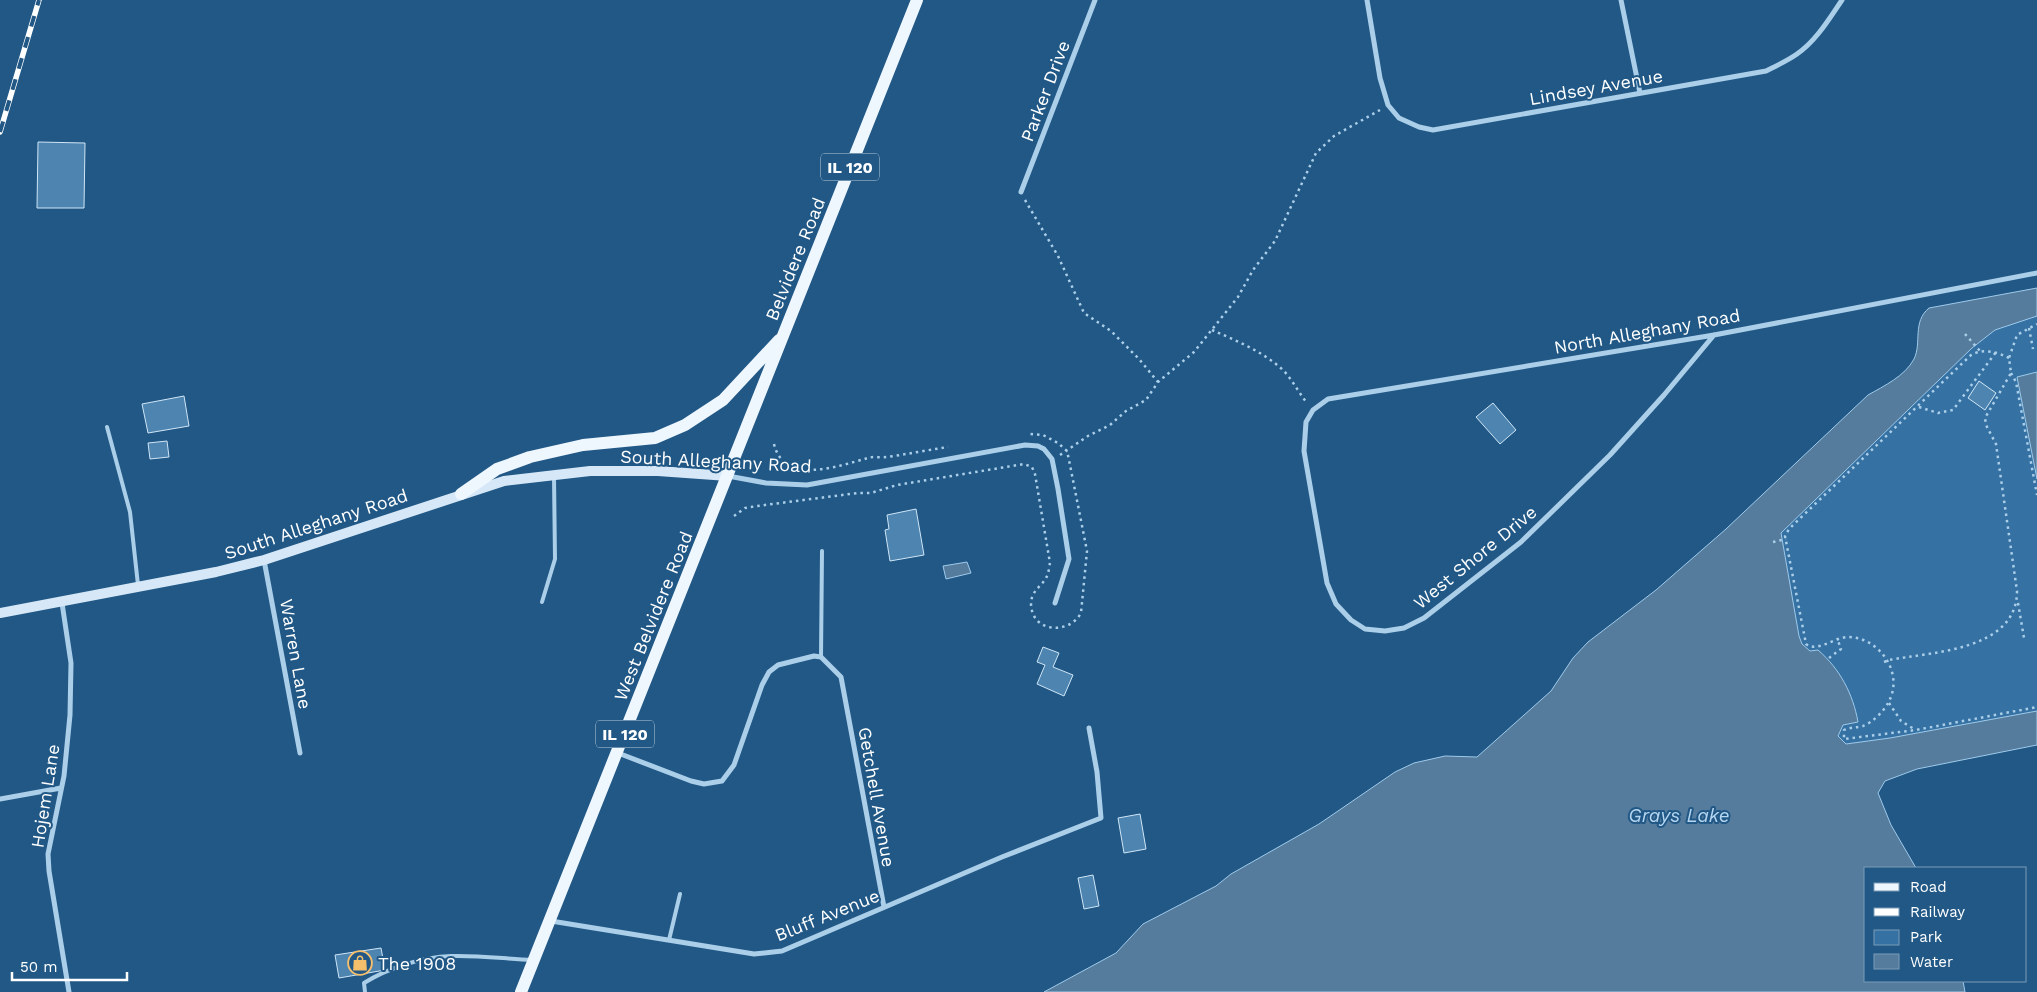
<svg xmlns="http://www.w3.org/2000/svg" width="2037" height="992" viewBox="0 0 2037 992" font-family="'Work Sans',sans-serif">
	<rect width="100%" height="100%" fill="#215886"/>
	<!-- green -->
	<path fill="#3572a3" d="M2037 316V372L2017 377 2037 479V711L1890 738 1846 744 1838 736 1843 725 1810 651 1802 644 1799 636 1781 533 1972 348 1995 330Z"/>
	<!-- water -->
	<path fill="#557c9c" stroke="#9fcaeb" d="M2037 288V316L1995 330 1972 348 1781 533 1799 636 1802 644 1810 651 1818 650C1840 669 1853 694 1858 722L1843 725 1838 736 1846 744 1890 738 2037 711V745L1917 769 1885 781 1878 793 1891 825 1916 868H1866V981H1963L1965 992H1044L1116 953 1143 924 1216 886 1231 874 1319 824 1395 772 1414 763 1445 756 1477 757 1551 691 1573 658 1588 642 1656 590 1726 529 1868 395C1884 386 1905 376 1914 359 1922 343 1912 322 1929 308Z
		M2037 372V479L2017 377Z
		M967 562 971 573 946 579 943 566Z"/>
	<!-- building -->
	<path fill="#4e84b0" stroke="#cfe6f7" d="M38 142 85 143 84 208H37Z
		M1979 381 1996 393 1985 410 1968 398Z
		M184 396 189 426 148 433 142 404Z
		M1493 403 1516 430 1500 444 1476 417Z
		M167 441 169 457 150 459 148 443Z
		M916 509 924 555 890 561 885 530 889 529 887 515Z
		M1043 647 1059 653 1053 667 1073 675 1064 696 1037 684 1045 665 1037 662Z
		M1140 814 1146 849 1124 853 1118 818Z
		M1093 875 1099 906 1084 909 1078 878Z
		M381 948 385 970 339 978 335 955Z"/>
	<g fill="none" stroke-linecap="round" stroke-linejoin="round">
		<!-- path -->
		<path stroke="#abcee9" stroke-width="2.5" stroke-dasharray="2.5 4" stroke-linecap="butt" d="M1025 200 1058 256 1084 313 1111 331 1139 359 1158 382
			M2029 328 2033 349
			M1212 330C1237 341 1264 352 1284 371 1293 381 1299 393 1307 403
			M1965 334 1980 351
			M2009 358C1997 352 1984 348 1971 355L1789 529 1785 536 1806 644C1817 653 1834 637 1849 637 1880 638 1905 674 1888 703 1884 711 1872 723 1863 726 1856 728 1850 727 1844 730V739L1916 730 2037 707
			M2011 373 2016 382 2037 495
			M1919 407 1938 413 1953 410 1996 352
			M774 444C784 486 839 466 868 458 874 456 881 458 887 457 908 454 928 450 948 447
			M1060 455 1088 436 1110 425 1126 411 1146 400 1158 382 1194 352 1238 297 1253 270 1275 241 1316 153 1334 136 1380 110
			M734 516 745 508 757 506 858 493H871L897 485 1024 464 1032 467 1035 474 1050 563C1049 567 1049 573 1046 578 1041 587 1031 591 1031 604 1032 633 1069 635 1081 613L1087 551 1069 460 1067 451 1058 443 1043 435 1030 434
			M1773 542 1786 539
			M2018 603 2024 638
			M1829 658 1841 649 1837 638
			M1884 662 1889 660C1931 652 2017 651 2017 591L1996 444 1986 425 1985 418 2011 373 2009 358 2017 335 2037 324
			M1889 703 1901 721 1914 729"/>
		<!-- lane -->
		<path stroke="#abcee9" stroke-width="4" d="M107 427 130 512 138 585
			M542 602 555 559 554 477
			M821 657 822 551
			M669 940 680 894
			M365 992 364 983C388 968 422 957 451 956 478 955 506 959 532 960"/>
		<!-- street -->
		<path stroke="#abcee9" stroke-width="5" d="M1367 0 1380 78 1388 105 1399 118 1419 127 1433 130 1766 71C1776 66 1787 61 1797 54 1816 41 1829 19 1842 0
			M1621 0 1640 93
			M1021 192 1095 0
			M1714 335 1664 395 1610 455 1521 542 1424 618 1404 628 1385 631 1365 629 1351 620 1336 604 1327 583 1304 451 1306 422 1313 410 1328 399 1714 335 2037 273
			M728 476 766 483 807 485 1025 445 1038 446 1044 449 1052 459 1058 489 1069 559 1055 603
			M264 560 300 753
			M62 603 71 663 70 715 64 776 48 854 49 871 69 992
			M618 753 691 781 704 784 722 781 734 765 762 685 769 672 778 665 814 656 821 657 841 677 884 907
			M0 799 61 788
			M551 921 754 954 782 951 1002 857 1101 818 1097 772 1089 728"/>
		<!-- secondary -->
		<path stroke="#d6e8f7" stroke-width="10" d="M0 613 216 572 264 560 504 481 590 471H658L728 476"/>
		<!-- primary -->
		<path stroke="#eef6fe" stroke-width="12" d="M461 494 497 469 530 457 583 445 655 438 685 425 723 400 779 340
			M521 992 917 0"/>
		<!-- rail casing -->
		<g stroke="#fff" stroke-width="5.5">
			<path id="rail" d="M0 132 39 0"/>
		</g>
		<!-- rail -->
		<use href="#rail" stroke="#215886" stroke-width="4" stroke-dasharray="11" stroke-linecap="butt"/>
	</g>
	<!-- icons -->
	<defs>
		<g id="shop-ring" transform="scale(1.25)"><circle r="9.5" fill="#215886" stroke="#f6bf6c" stroke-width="1.5"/><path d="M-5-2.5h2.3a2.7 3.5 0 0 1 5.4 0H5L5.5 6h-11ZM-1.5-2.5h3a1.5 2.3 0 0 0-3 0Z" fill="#f6bf6c"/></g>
	</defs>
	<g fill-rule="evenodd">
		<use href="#shop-ring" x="360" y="963"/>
	</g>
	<g text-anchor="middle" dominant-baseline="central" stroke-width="4" stroke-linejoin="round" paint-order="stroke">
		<!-- shield labels -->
		<g fill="#215886" stroke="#bccddb" stroke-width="1">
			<rect x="821" y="153.5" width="58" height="27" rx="4"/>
			<rect x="596" y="720.5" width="58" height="27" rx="4"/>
		</g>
		<g font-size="16" font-weight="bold" fill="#fff">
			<text x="850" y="167">IL 120</text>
			<text x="625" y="734">IL 120</text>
		</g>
		<!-- street labels -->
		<g font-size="18" fill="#fff" stroke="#215886">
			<text transform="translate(1596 87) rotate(-10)">Lindsey Avenue</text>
			<text transform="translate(1045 91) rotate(-69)">Parker Drive</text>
			<text transform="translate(795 259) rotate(-68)">Belvidere Road</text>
			<text transform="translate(1647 331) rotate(-10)">North Alleghany Road</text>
			<text transform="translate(716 461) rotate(3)">South Alleghany Road</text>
			<text transform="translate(316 524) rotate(-18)">South Alleghany Road</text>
			<text transform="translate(1475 557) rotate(-39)">West Shore Drive</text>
			<text transform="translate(653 616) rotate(-68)">West Belvidere Road</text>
			<text transform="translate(296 654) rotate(80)">Warren Lane</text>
			<text transform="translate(45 796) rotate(-81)">Hojem Lane</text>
			<text transform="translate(877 797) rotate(80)">Getchell Avenue</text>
			<text transform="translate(827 915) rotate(-22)">Bluff Avenue</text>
		</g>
		<!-- poi labels -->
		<g font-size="18" fill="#fff" stroke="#215886" text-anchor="start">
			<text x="378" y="963">The 1908</text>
		</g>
		<!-- water labels -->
		<g font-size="19" font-style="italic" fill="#b6d7f1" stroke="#215886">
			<text x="1679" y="815">Grays Lake</text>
		</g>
	</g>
	<!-- legend -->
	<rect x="1864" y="867" width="162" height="115" fill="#215886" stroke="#7a9bb6"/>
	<rect x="1874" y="883" width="25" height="8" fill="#eef6fe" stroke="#7a9bb6"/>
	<text x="1910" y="892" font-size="15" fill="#ffffff">Road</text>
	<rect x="1874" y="908" width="25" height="8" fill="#ffffff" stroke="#7a9bb6"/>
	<text x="1910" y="917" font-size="15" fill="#ffffff">Railway</text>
	<rect x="1874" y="930" width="25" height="15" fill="#3572a3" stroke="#7a9bb6"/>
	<text x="1910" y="942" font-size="15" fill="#ffffff">Park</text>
	<rect x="1874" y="954" width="25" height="15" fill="#557c9c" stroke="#7a9bb6"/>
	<text x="1910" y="967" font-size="15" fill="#ffffff">Water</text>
	<!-- scale -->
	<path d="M12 972v8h115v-8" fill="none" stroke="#ffffff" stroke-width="2.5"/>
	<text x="20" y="972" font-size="15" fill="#ffffff" stroke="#215886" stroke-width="4" paint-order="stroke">50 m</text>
</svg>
